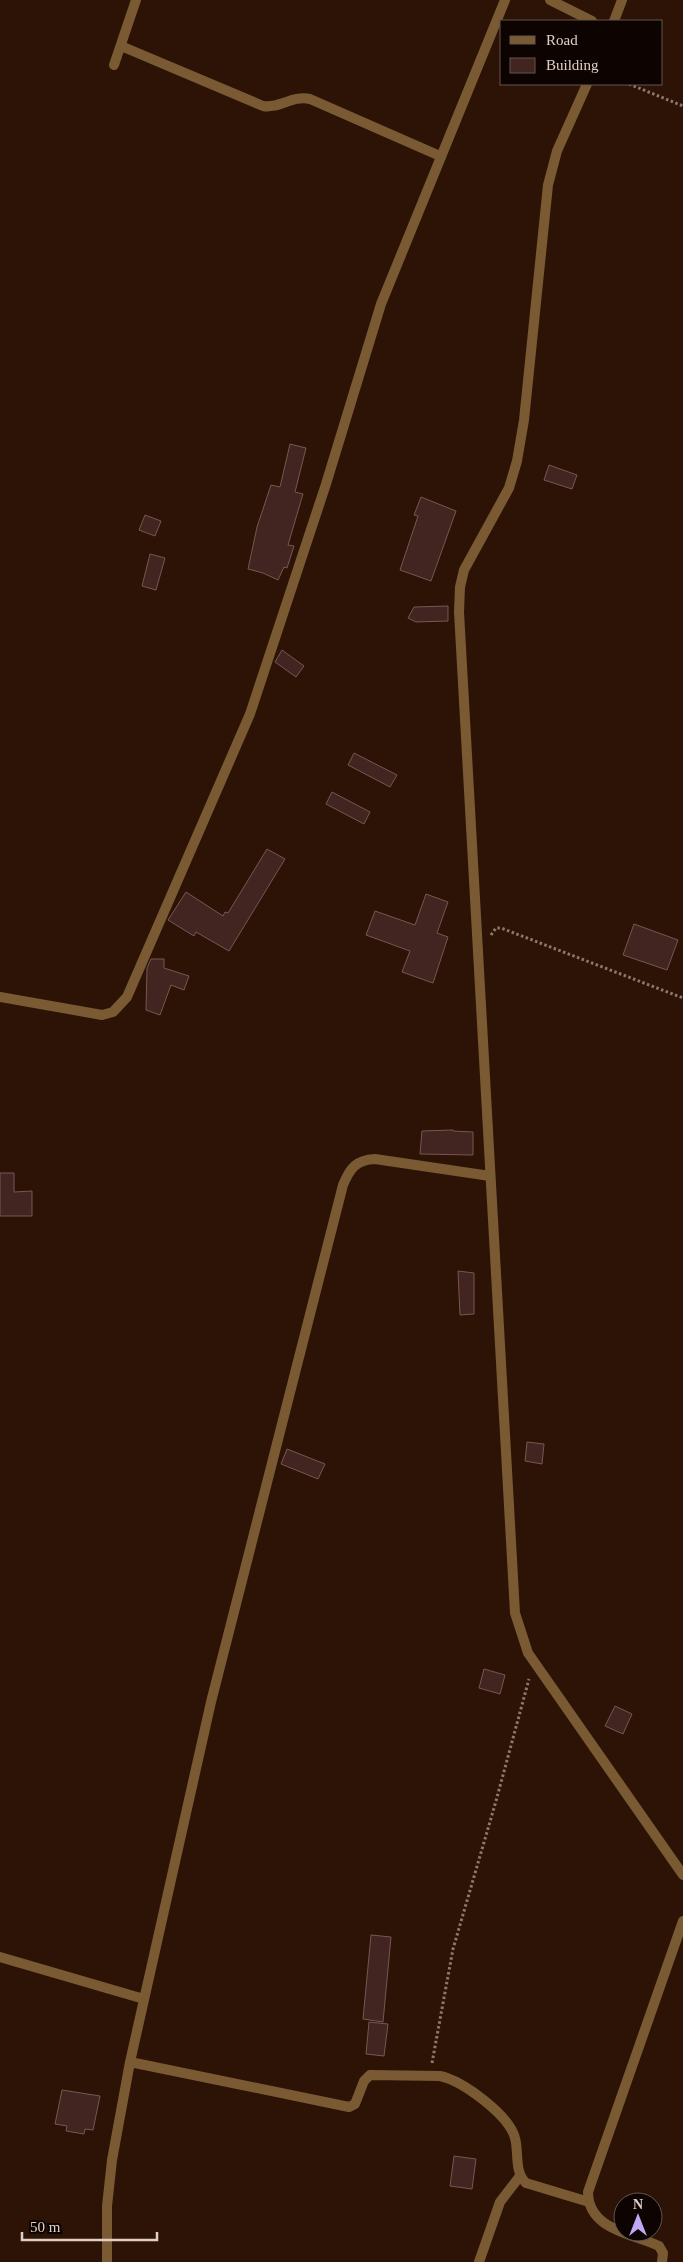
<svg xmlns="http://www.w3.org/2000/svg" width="683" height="2262" viewBox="0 0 683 2262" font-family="Georgia,serif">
	<rect width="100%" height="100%" fill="#2c1306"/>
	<!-- building -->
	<path fill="#422421" stroke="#795652" d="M290 444 306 448 295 492 303 494 288 545 294 546 287 568 284 567 278 580 263 573 248 569 257 527 271 485 280 487Z
		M549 465 577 475 572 489 544 480Z
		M421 497 456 511 431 581 400 570 418 516 414 515Z
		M145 515 161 521 155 536 139 530Z
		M150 554 165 558 156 590 142 586Z
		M448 606V621L416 622 408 618 414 607Z
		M282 650 304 666 296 677 275 662Z
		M354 753 397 775 390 787 348 765Z
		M332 792 370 812 364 824 326 804Z
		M267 849 285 859 229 951 196 932 194 936 168 920 186 892 223 916 225 912 228 913Z
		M426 894 448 902 437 933 448 937 433 983 402 972 410 951 366 935 375 911 415 925Z
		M634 924 678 940 667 970 623 955Z
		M151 959H164V968L189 976 184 990 171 985 160 1015 146 1010 147 968Z
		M453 1130V1131L473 1132V1155L420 1154 422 1131Z
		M0 1173H14V1192L32 1191V1216H0Z
		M458 1271 474 1273V1314L460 1315Z
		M527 1442 544 1444 542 1464 525 1461Z
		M287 1449 325 1464 318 1479 281 1464Z
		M484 1669 505 1675 500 1694 479 1688Z
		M615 1706 632 1714 623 1734 605 1726Z
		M371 1935 391 1937 383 2022 363 2019Z
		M369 2022 388 2024 384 2056 366 2054Z
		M62 2090 100 2096 93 2130 85 2129 84 2134 66 2131 67 2126 55 2124Z
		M454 2156 476 2159 472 2189 450 2186Z"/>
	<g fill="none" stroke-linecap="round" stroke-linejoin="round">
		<!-- path -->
		<path stroke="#8d786d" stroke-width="3" stroke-dasharray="2.5 2.5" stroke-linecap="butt" d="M629 84 683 106
			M491 935 496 928H501L683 998
			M432 2063 453 1949 496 1801 529 1679"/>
		<!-- minor -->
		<path stroke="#795a33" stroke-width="10" d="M550 0 592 21
			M614 21 622 0
			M121 46 263 106C279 109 292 95 310 99L440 156
			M114 65 136 0
			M587 84 557 151 548 185 524 420 517 461 509 488 464 570 460 587 459 612 515 1613 528 1653 683 1875
			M0 997 102 1015 113 1012 127 997 250 714 326 484 381 304 505 0
			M0 1957 144 1999
			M130 2062 349 2107 355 2104 364 2081 370 2075 440 2076C463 2081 509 2115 515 2138 519 2152 514 2172 526 2183L589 2202
			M107 2262V2206L112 2160 130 2062 211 1702 343 1185C350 1168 356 1160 375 1159L490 1176
			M479 2262 500 2202 520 2176
			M662 2262 663 2253 659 2246C634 2234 588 2230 588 2192L683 1921"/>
	</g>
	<!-- legend -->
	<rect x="500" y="20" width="162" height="65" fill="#0d0401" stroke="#625550"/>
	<rect x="510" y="36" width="25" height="8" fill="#795a33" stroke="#625550"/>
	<text x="546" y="45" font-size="15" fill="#e1cfc6">Road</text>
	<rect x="510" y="58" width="25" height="15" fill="#422421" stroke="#625550"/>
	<text x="546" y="70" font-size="15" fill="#e1cfc6">Building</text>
	<!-- north arrow -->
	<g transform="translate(638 2217)"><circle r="24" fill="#0d0401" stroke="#625550"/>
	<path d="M0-4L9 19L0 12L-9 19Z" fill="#bfa9f4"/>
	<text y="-8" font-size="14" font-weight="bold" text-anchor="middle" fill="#e1cfc6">N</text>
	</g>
	<!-- scale -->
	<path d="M22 2232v8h135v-8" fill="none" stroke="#e1cfc6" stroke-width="2.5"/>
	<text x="30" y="2232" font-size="15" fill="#e1cfc6" stroke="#0d0401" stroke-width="4" paint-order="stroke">50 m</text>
</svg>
